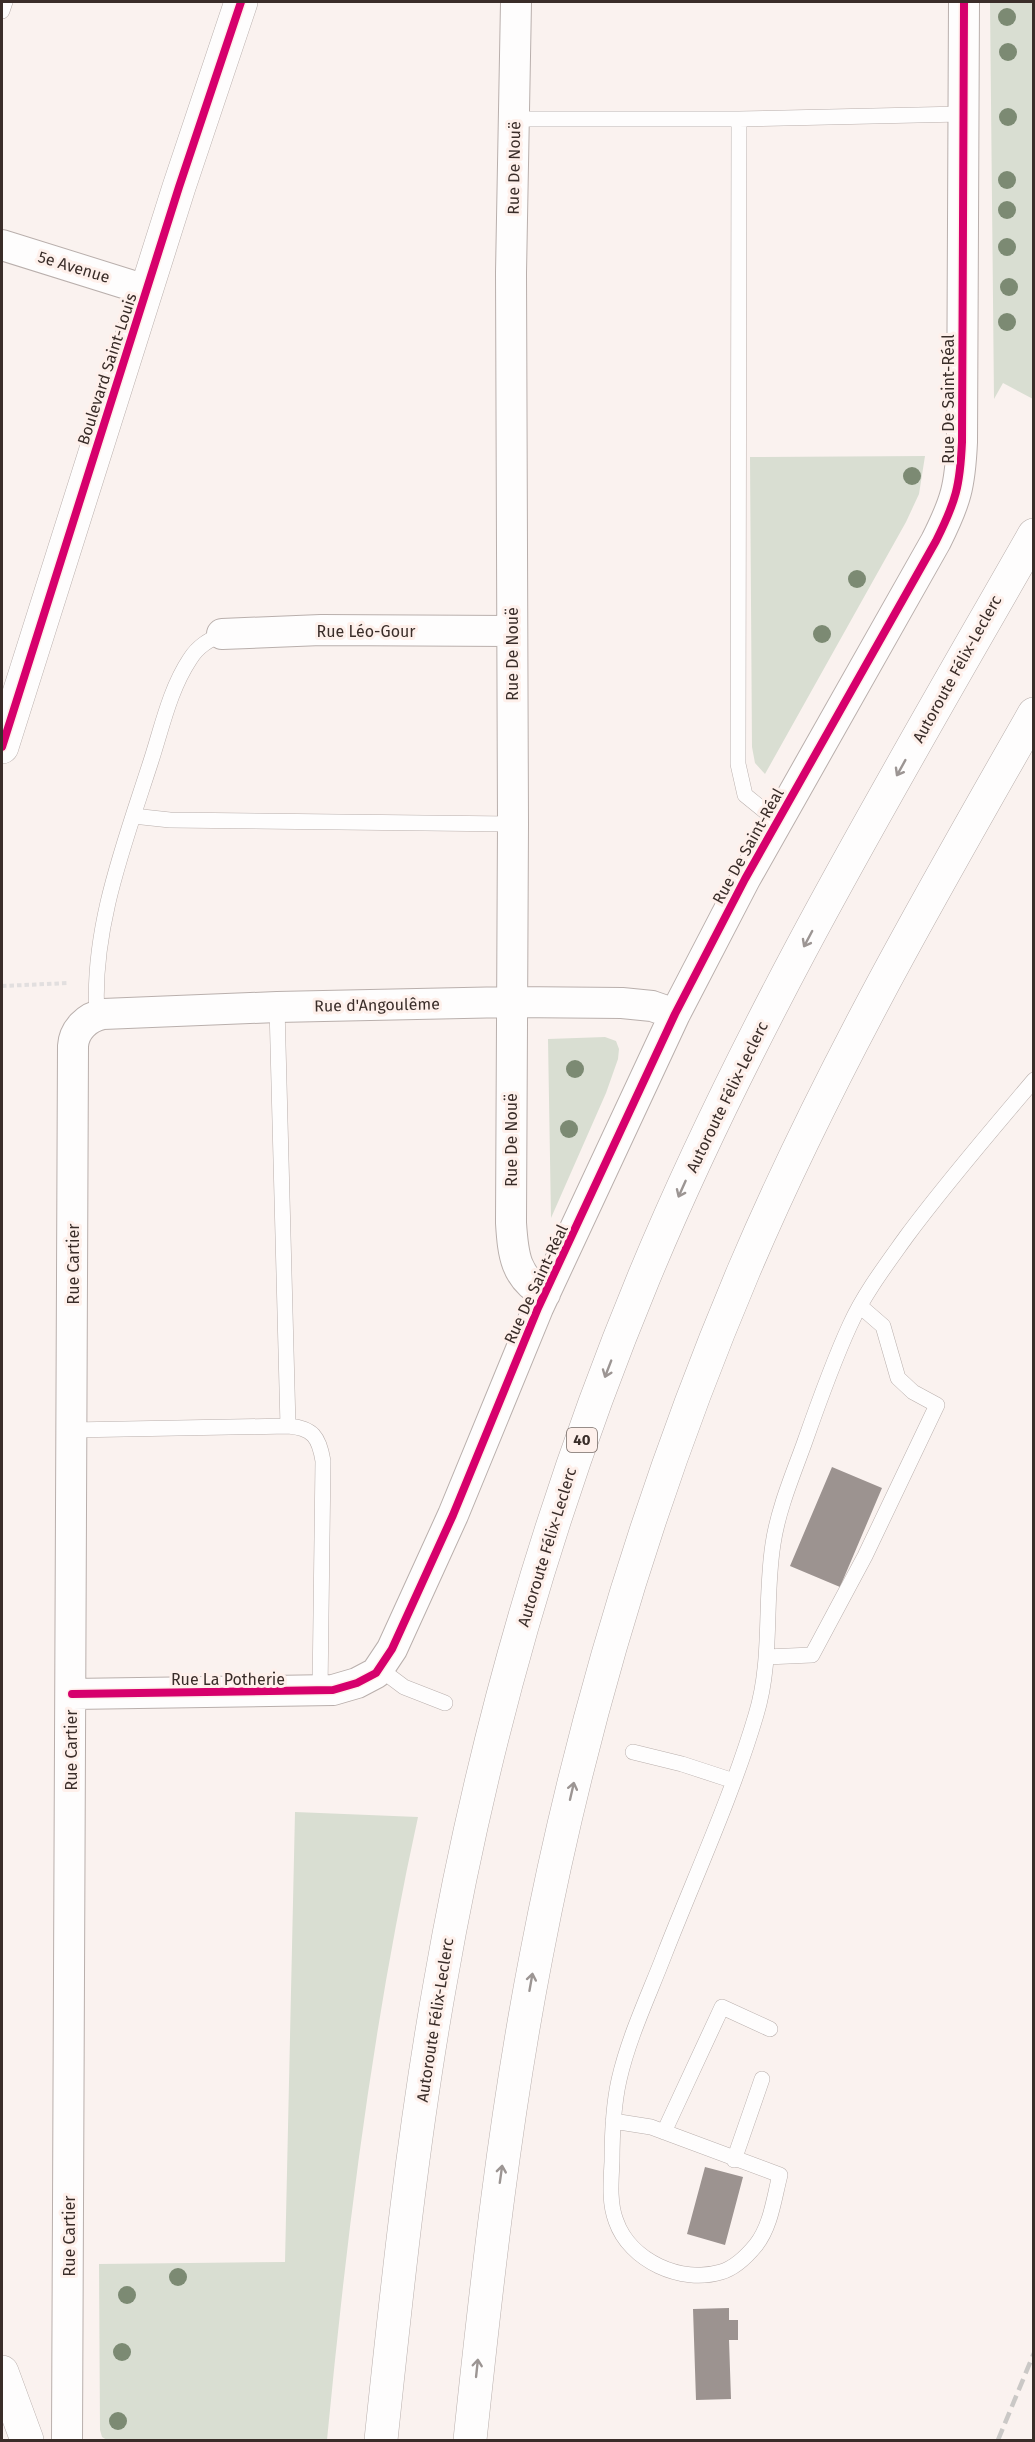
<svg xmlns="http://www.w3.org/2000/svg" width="1035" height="2442" viewBox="0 0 1035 2442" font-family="'Fira Sans',sans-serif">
	<rect width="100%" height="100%" fill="#faf2ef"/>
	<!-- green -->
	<path fill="#d9ded2" d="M990 2H1033V399L1003 383 994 399Z
		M925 456 919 494 906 522 765 774 755 763 752 747 750 457Z
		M605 1037 616 1041 619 1049 618 1059 606 1093 551 1218 548 1039Z
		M295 1812 418 1817C373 2022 347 2231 327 2440H107L102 2437 100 2430 99 2264 285 2262Z"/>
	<!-- building -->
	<path fill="#9c9390" d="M832 1467 882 1488 840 1587 790 1566Z
		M705 2167 743 2177 725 2245 687 2234Z
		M729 2308V2320H738V2340H729L731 2399 696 2400 693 2309Z"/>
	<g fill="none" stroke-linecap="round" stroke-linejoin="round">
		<!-- lane casing -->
		<g stroke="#b9afac" stroke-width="16">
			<path id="lane" d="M2 11 5 2
				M515 119H739L962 114
				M739 119 738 764 745 795 777 821
				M133 816 170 820 513 824
				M97 1015C91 929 125 842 151 761 162 727 170 689 190 659 198 646 209 640 222 634
				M288 1426C313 1428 319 1437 323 1461L320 1692
				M72 1430 288 1426 277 1007
				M766 1657 812 1655 865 1556 937 1405 913 1392 898 1378 883 1326 860 1306
				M380 1669 404 1687 445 1703
				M633 1752 682 1764 734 1781
				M613 2121 651 2127 780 2175C774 2198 771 2226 756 2245 747 2256 735 2268 721 2272 681 2284 630 2261 616 2221 609 2203 611 2181 612 2162 612 2134 613 2107 619 2080 629 2036 649 1995 665 1953 696 1874 732 1796 756 1715 773 1660 764 1601 773 1544 778 1510 792 1477 804 1444 818 1404 832 1364 850 1325 864 1294 886 1265 906 1237 946 1183 990 1132 1034 1080
				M664 2132 722 2007 770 2029
				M734 2160 762 2079"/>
		</g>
		<!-- street casing -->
		<g stroke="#b9afac" stroke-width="32">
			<path id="street" d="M516 2 511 273 513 824 511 1223C513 1254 515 1278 545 1294
				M2 245 146 290
				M222 634 321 630 511 631
				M72 1694 333 1690 357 1683 376 1673 392 1649 453 1515 538 1308 675 1014 745 879 936 541C956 501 960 486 962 442L964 2
				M67 2440 73 1046C74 1030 87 1017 103 1014L277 1007 512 1002 622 1003 652 1006 675 1014"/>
		</g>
		<!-- secondary casing -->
		<g stroke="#b9afac" stroke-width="34">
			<path id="secondary" d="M2 747 179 187 241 2
				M2 2372 27 2440"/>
		</g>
		<!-- highway casing -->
		<g stroke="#b9afac" stroke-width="34">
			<path id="highway" d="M381 2440C397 2288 413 2135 440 1984 482 1742 550 1504 644 1277 751 1019 896 777 1034 535
				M470 2440C487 2279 505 2117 536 1957 581 1721 651 1490 744 1270 826 1077 930 896 1034 714"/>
		</g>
		<!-- path -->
		<path stroke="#e2dfdf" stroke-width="4" stroke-dasharray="4.5 3" stroke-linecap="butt" d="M2 986 69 983"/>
		<!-- lane -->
		<use href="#lane" stroke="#fefdfd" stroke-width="15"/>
		<!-- street -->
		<use href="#street" stroke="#fefdfd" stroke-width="30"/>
		<!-- secondary -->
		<use href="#secondary" stroke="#fefdfd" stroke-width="33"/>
		<!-- highway -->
		<use href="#highway" stroke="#fefdfd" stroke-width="33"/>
		<!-- rail -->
		<path stroke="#cac8c6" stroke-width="4.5" stroke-dasharray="12 6" stroke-linecap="butt" d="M998 2440 1034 2353"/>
		<!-- cycleway casing -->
		<g stroke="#fef0eb" stroke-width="11">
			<path id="cycleway" d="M2 747 179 187 241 2
				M72 1694 333 1690 357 1683 376 1673 392 1649 453 1515 538 1308 675 1014 745 879 936 541C956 501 960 486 962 442L964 2"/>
		</g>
		<!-- cycleway -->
		<use href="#cycleway" stroke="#d6006c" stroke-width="8"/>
	</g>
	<!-- trees -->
	<g fill="#7c8a73">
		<circle cx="1007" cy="17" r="9"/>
		<circle cx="1008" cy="52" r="9"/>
		<circle cx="1008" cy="117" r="9"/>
		<circle cx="1007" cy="180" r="9"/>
		<circle cx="1007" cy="210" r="9"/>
		<circle cx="1007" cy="247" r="9"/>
		<circle cx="1009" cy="287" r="9"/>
		<circle cx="1007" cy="322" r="9"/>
		<circle cx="912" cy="476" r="9"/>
		<circle cx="857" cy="579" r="9"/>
		<circle cx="822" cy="634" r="9"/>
		<circle cx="575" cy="1069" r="9"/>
		<circle cx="569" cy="1129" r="9"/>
		<circle cx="178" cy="2277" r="9"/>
		<circle cx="127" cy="2295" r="9"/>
		<circle cx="122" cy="2352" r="9"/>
		<circle cx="118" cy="2421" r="9"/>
	</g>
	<!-- one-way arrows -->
	<defs><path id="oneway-shaft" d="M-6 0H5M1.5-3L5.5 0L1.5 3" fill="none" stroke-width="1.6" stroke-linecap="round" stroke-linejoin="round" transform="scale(1.5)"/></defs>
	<g stroke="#9c9593">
		<use href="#oneway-shaft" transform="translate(901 768) rotate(119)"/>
		<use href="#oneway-shaft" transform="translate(808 939) rotate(118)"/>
		<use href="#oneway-shaft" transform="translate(682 1189) rotate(114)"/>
		<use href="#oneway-shaft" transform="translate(608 1369) rotate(111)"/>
		<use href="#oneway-shaft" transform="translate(572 1791) rotate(-77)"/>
		<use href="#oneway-shaft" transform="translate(531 1982) rotate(-80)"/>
		<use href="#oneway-shaft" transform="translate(501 2174) rotate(-82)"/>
		<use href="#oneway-shaft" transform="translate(477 2368) rotate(-84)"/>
	</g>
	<g text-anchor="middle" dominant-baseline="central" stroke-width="6" stroke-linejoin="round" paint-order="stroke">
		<!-- shield labels -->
		<rect fill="#fef0eb" stroke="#756863" stroke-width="1.5" x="567" y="1428" width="30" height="24" rx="4.5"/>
		<g font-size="15" font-weight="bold" fill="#3a2d29">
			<text x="582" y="1440">40</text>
		</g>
		<!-- street labels -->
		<g font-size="16" fill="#3a2d29" stroke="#fef0eb">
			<text transform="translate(514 168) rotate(-89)">Rue De Nouë</text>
			<text transform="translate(74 267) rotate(17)">5e Avenue</text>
			<text transform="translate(107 369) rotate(-72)">Boulevard Saint-Louis</text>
			<text transform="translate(948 399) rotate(-90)">Rue De Saint-Réal</text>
			<text x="366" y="631">Rue Léo-Gour</text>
			<text transform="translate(512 654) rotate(-90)">Rue De Nouë</text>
			<text transform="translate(957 669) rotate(-61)">Autoroute Félix-Leclerc</text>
			<text transform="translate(748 846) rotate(-61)">Rue De Saint-Réal</text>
			<text transform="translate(377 1005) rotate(-1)">Rue d'Angoulême</text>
			<text transform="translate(727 1097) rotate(-64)">Autoroute Félix-Leclerc</text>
			<text transform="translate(511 1140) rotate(-90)">Rue De Nouë</text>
			<text transform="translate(73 1264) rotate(-90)">Rue Cartier</text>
			<text transform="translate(536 1284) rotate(-65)">Rue De Saint-Réal</text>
			<text transform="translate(547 1547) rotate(-73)">Autoroute Félix-Leclerc</text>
			<text x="228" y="1679">Rue La Potherie</text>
			<text transform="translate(71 1750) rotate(-90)">Rue Cartier</text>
			<text transform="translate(435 2020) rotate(-81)">Autoroute Félix-Leclerc</text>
			<text transform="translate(69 2236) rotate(-90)">Rue Cartier</text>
		</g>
	</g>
	<!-- border -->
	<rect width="1035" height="2442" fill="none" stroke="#3a2d29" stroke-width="6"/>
</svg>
